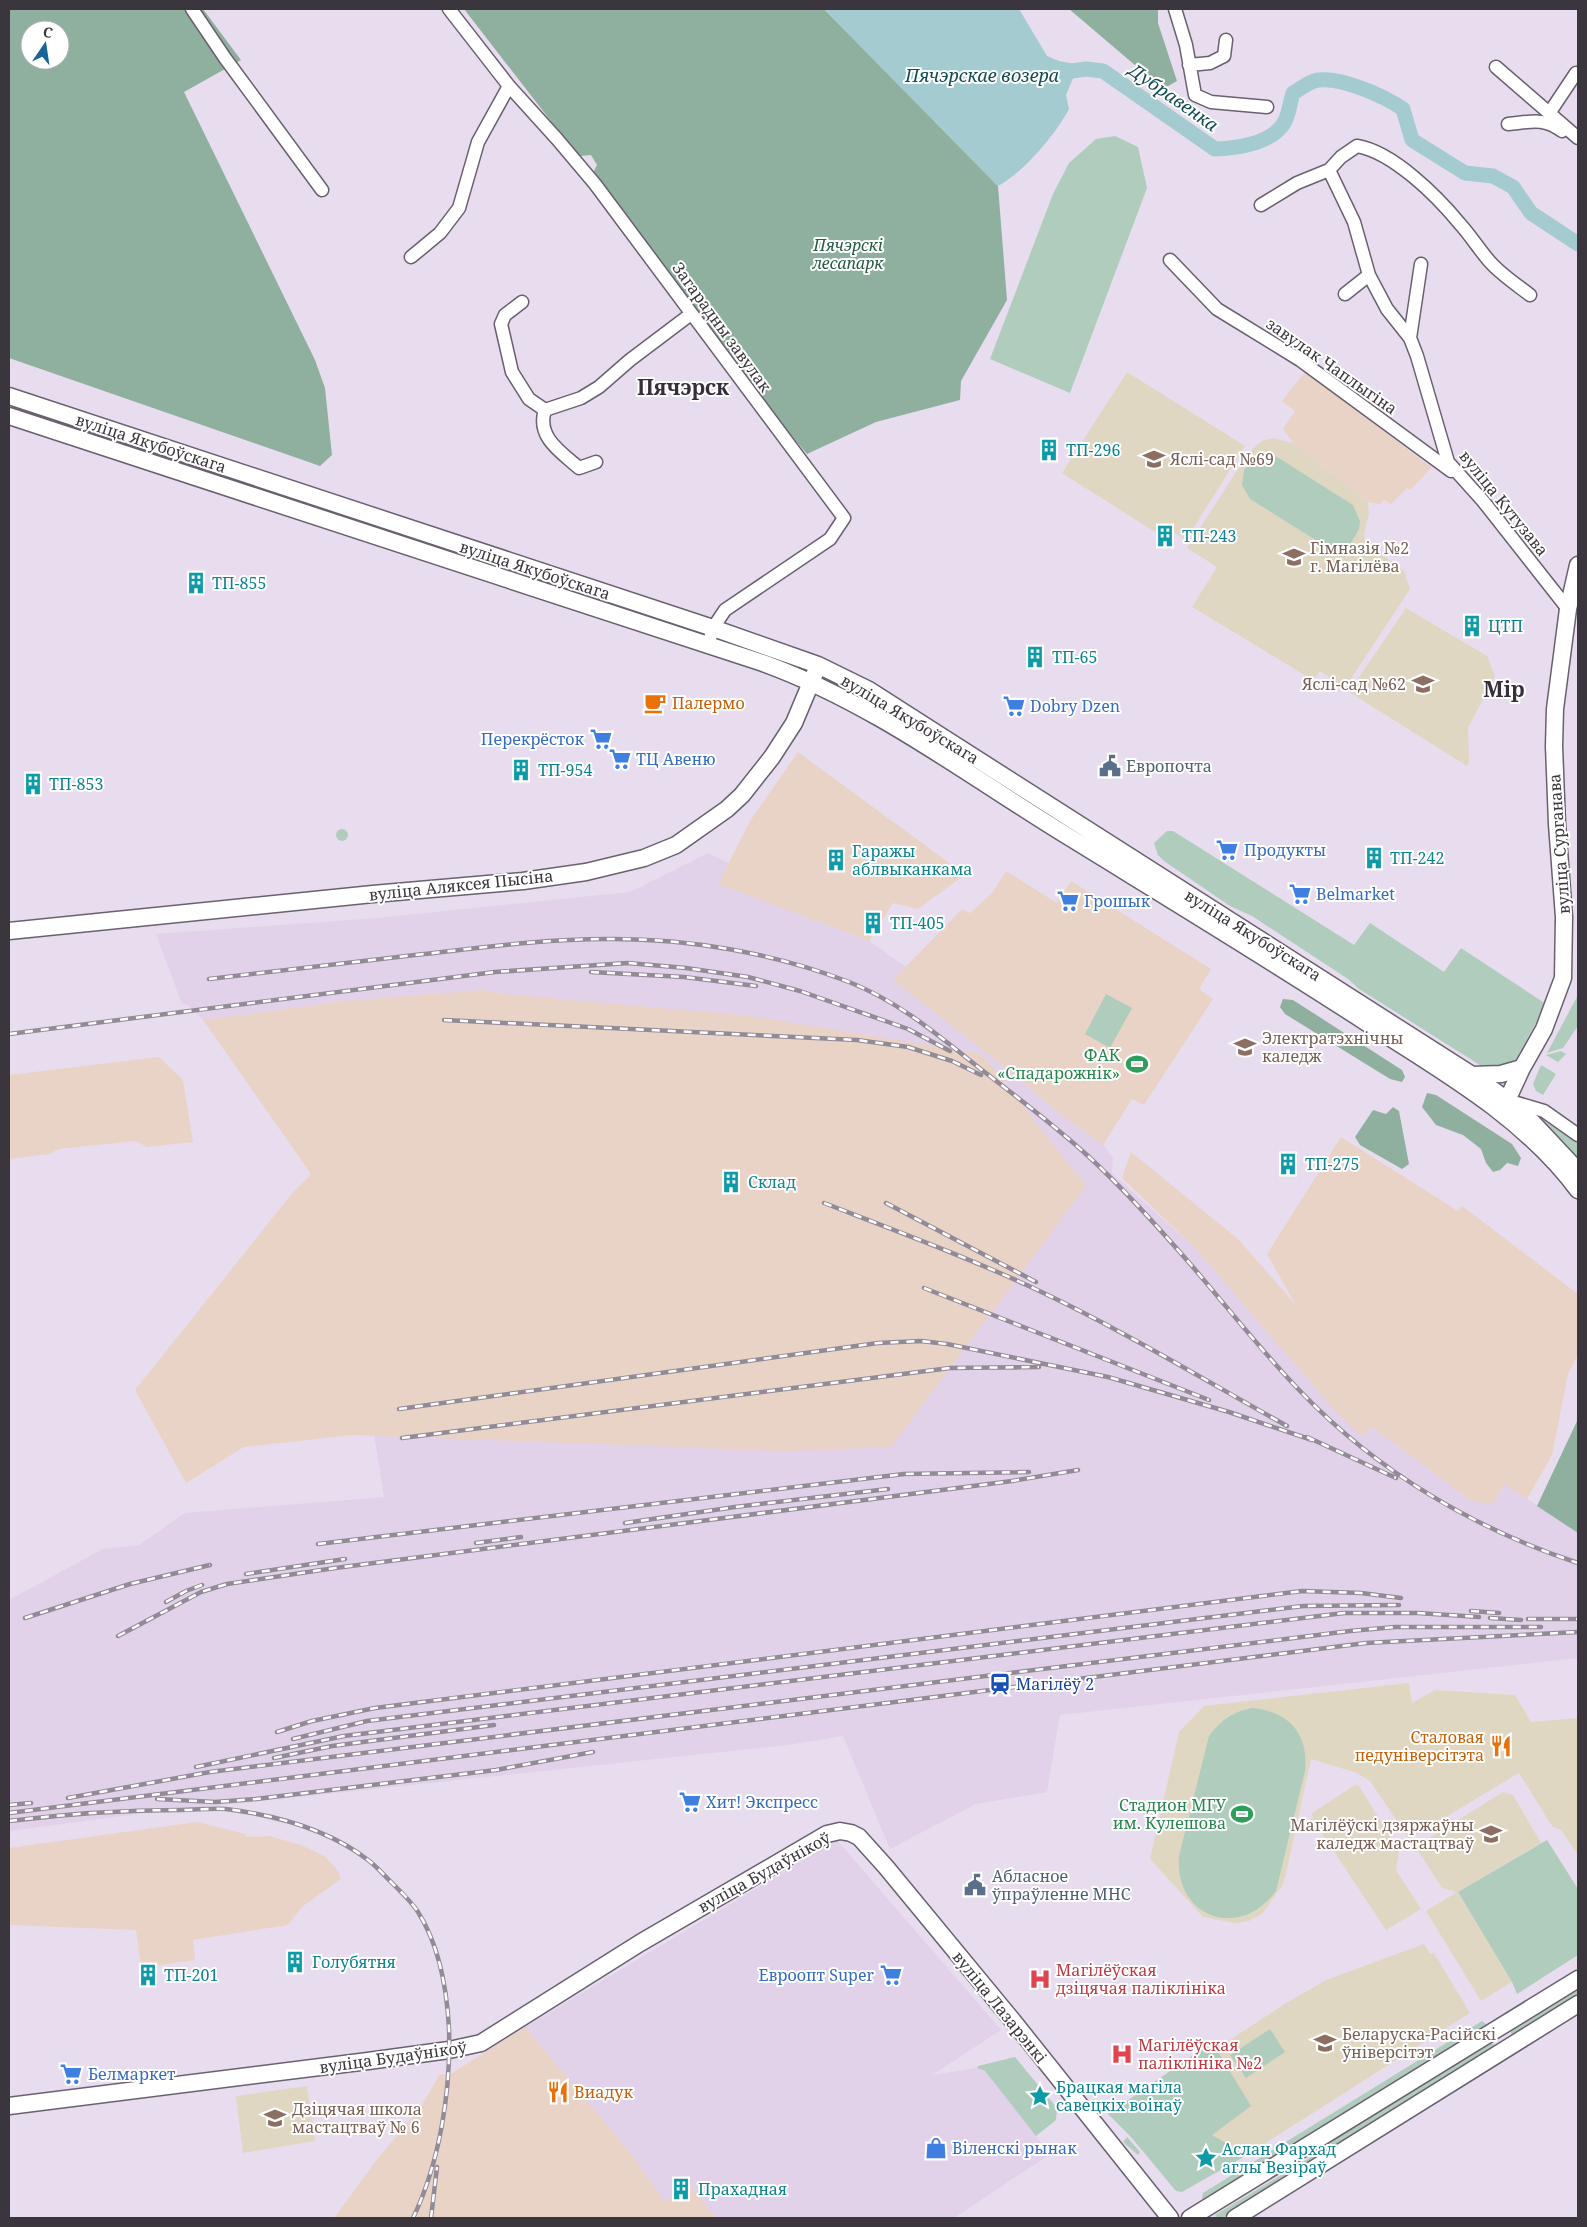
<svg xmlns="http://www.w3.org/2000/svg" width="1587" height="2227" viewBox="0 0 1587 2227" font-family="'Noto Serif',serif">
	<rect width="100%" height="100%" fill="#e8ddee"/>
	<!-- built -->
	<path fill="#e1d1e9" d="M708 853 729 863 719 884 869 941 906 967 894 980 1020 1079 1060 1114 1103 1145 1113 1158 1112 1173 1197 1250 1332 1407 1362 1435 1372 1427 1470 1500 1504 1483 1578 1533V1658L1060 1715 1047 1792 976 1804 890 1849 843 1736 788 1745 138 1814 9 1831V1600L103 1549 139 1545 185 1513 384 1497 343 1238 505 994 484 990 354 1000 203 1020 188 1005 182 1004 156 934 377 918 630 892Z
		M837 1840 1001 2030 932 2075 977 2068 985 2071 1050 2154 954 2218H716L689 2184 665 2203 628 2150 525 2027Z"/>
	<!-- industrial -->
	<path fill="#e9d3c6" d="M1305 372 1427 464 1432 467 1410 490 1407 488 1391 504 1384 500 1380 504 1368 502 1293 443 1283 429 1295 411 1282 401Z
		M798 752 948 862 963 876 918 909 893 903 869 941 718 884 750 821Z
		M1006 871 1057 903 1071 881 1211 969 1199 989 1213 999 1144 1105 1132 1099 1103 1145 1060 1114 1020 1079 893 980 962 909 970 913 992 893Z
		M484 990 505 994 751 1016 982 1054 1086 1186 891 1447 787 1451 352 1435 244 1447 186 1483 135 1390 294 1191 311 1174 203 1020 354 1000Z
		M159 1057 183 1080 193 1142 147 1147 135 1141 59 1149 49 1154 9 1159V1075Z
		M1341 1137 1458 1211 1462 1206 1578 1294V1354L1568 1374 1552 1455 1527 1499 1504 1484 1492 1505 1470 1500 1372 1427 1362 1436 1332 1407 1197 1250 1122 1178 1131 1152 1238 1239 1295 1304 1267 1254Z
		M197 1822 246 1834 247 1837 269 1836 301 1845 326 1857 338 1871 341 1879 302 1907 288 1925 193 1940 195 1960 160 1965 141 1967 136 1930 9 1925V1848Z
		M525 2027 628 2150 665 2202 689 2184 716 2218H334L378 2158 420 2108 440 2074 449 2075Z"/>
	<!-- education -->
	<path fill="#e0d7c2" d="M1127 372 1245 446 1186 540 1161 524 1155 532 1062 473Z
		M1273 438 1293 443 1368 502 1369 514 1364 534 1365 542 1404 571 1410 589 1345 688 1320 671 1313 680 1192 607 1217 567 1187 548 1249 452 1262 441Z
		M1406 608 1487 656 1495 676 1468 728 1469 761 1467 766 1349 692Z
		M1409 1683 1412 1703 1435 1690 1515 1695 1531 1722 1578 1718V1855L1561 1830 1552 1826 1519 1773 1409 1839 1370 1781 1357 1773 1311 1759 1286 1874 1282 1886 1262 1914 1249 1921 1235 1923 1203 1917 1150 1859 1179 1732 1204 1706Z
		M1355 1785 1359 1786 1399 1851 1396 1870 1421 1909 1386 1930 1313 1820 1312 1813Z
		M1503 1792 1513 1795 1541 1843 1458 1892 1512 1982 1481 2001 1426 1911 1457 1892 1442 1888 1417 1849 1426 1840Z
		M1424 1944 1430 1954 1434 1953 1470 2013 1247 2155 1211 2135 1181 2072 1283 2005 1326 1980Z
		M307 2086 315 2141 243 2153 236 2096Z"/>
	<!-- green -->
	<path fill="#b0ccbd" d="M1115 136 1138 147 1147 188 1070 393 990 359 1053 194 1069 163 1096 139Z
		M9 406 418 540 417 543 9 408Z
		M1269 455 1277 457 1353 505 1360 521 1359 529 1351 543 1343 547H1327L1250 499 1242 485 1244 470 1254 459Z
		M426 543 696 632 695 634 425 546Z
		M846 688 901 719 1013 790 1012 792 845 691Z
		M336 835a6 6 0 1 1 12 0a6 6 0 1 1-12 0Z
		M1167 831H1173L1354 945 1370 923 1444 972 1461 948 1546 1004 1515 1061 1491 1072 1359 989 1348 979 1252 916 1230 906 1164 861 1158 855 1154 843Z
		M1106 994 1132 1008 1110 1048 1085 1034Z
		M1578 995V1026L1563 1048 1547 1053Z
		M1561 1051 1566 1054 1558 1062 1546 1055Z
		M1541 1065 1556 1074 1543 1095 1536 1091 1533 1084Z
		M1536 1116 1578 1143V1160Z
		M1252 1708C1289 1711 1309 1734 1305 1771L1276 1891C1240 1941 1174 1918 1179 1856L1209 1736C1221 1720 1232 1712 1252 1708Z
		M1547 1840 1578 1889V1955L1517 1994 1512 1982 1458 1892Z
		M1578 1987V1998L1513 2036 1511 2033V2028Z
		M1482 2021 1487 2025V2029L1204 2202 1202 2198 1203 2193Z
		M1270 2029 1285 2052 1246 2078 1230 2055Z
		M1212 2042 1251 2106 1212 2135 1247 2155 1182 2192 1176 2191 1131 2137 1108 2114Z
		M1489 2043 1494 2044 1495 2048 1222 2218H1218L1215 2215 1326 2148 1341 2134Z
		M1015 2057 1057 2108 1056 2120 1036 2136 985 2071 977 2068 978 2066Z
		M1127 2137 1140 2152 1138 2155 1123 2142Z"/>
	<!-- forest -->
	<path fill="#90b09f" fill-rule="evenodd" d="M9 9H203L241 60 184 92 315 360 325 388 332 455 320 466 9 358ZM30 30H60V60H30Z
		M464 9H824L998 186 1007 300 961 381 960 400 876 422 807 454 785 428 593 173 597 165 591 155 581 156 567 142Z
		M1069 9H1158V23L1177 81 1163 89Z
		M1283 999 1293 1000 1402 1070 1405 1077 1402 1082 1390 1079 1285 1014 1280 1007Z
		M1427 1093 1436 1095 1512 1144 1521 1158 1518 1166 1507 1163 1500 1170 1493 1172 1486 1163 1481 1149 1463 1135 1436 1125 1422 1107Z
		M1393 1107 1399 1111 1409 1164 1402 1169 1360 1145 1355 1137 1373 1110 1386 1114Z
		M1578 1419V1533L1537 1506Z"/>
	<!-- water -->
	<path fill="#a3cbd0" d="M824 9H1019L1047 56 1068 65 1072 71 1073 78 1066 95 1069 109C1056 134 1023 173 998 186Z"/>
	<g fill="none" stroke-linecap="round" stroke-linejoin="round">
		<!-- river -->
		<path stroke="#a3cbd0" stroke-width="15" d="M1051 67 1072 71 1086 69 1103 71 1215 149C1237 148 1271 144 1284 123 1289 115 1290 102 1293 93 1300 89 1310 81 1318 80 1342 77 1384 96 1403 109L1412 140 1465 173 1493 176 1513 187 1531 213 1578 244"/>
		<!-- minor casing -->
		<g stroke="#6a606f" stroke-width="15">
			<path id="minor" d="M192 9 225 58 322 190
				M449 9 509 86 557 139 595 184 844 518 830 539 725 610 713 628 708 646
				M1175 9 1186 45 1195 95 1211 102 1267 107
				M1189 65 1210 63 1224 56 1226 40
				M1496 67 1578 138
				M1550 112 1576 73
				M1508 124C1531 122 1543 117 1562 131
				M1261 205 1297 183 1329 170
				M411 257 440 233 459 208 478 142 509 86
				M1170 260 1217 309 1300 360 1451 471
				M1345 294 1369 275
				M1530 295C1517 285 1502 275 1491 263 1480 251 1471 236 1460 224 1437 196 1393 152 1357 146L1341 157 1329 170 1354 222 1369 275 1387 309 1410 338 1417 356 1448 462 1483 501 1568 609
				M522 302 505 315 501 324 512 372 529 399 545 410
				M1410 338 1421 264
				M596 462 579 468C561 452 536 437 545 410L581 398 599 387 630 360 691 314
				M1507 1100 1544 1111 1578 1135"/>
		</g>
		<!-- major casing -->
		<g stroke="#6a606f" stroke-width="19">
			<path id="major" d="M9 396 713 628 818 665 869 690 933 731 1472 1075 1507 1100 1532 1122 1578 1171
				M9 416 763 663C874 703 969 776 1069 837 1168 898 1267 958 1364 1021 1440 1070 1523 1116 1578 1190
				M9 931 373 894 523 881 586 872 644 858 676 845 727 809 742 795 772 757 794 723 815 673
				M1472 1075 1501 1074 1522 1068
				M1503 1109 1522 1068 1544 1029 1563 978 1564 917 1557 824 1554 746 1555 709 1568 609 1578 565
				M9 2106 368 2061 449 2050 481 2043 640 1943 827 1834 840 1831 851 1833 859 1837 886 1867 1013 2021 1170 2218
				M1190 2218 1578 1979
				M1235 2218 1578 2004"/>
		</g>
		<!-- minor -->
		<use href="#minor" stroke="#fff" stroke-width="12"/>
		<!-- major -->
		<use href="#major" stroke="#fff" stroke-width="16"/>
		<!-- rail casing -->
		<g stroke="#928a96" stroke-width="4.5">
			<path id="rail" d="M591 972 684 977 756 986
				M209 979C277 971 346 963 415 955 479 948 542 939 606 939 687 938 774 953 849 982 900 1002 940 1037 982 1070 1018 1098 1054 1125 1088 1156 1125 1190 1159 1228 1192 1266 1228 1308 1263 1353 1302 1393 1378 1472 1475 1529 1578 1563
				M444 1020 857 1040 908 1047 952 1061 981 1075
				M9 1034 495 972 628 963 686 968 748 977 800 991 908 1029 950 1051
				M824 1203C894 1230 964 1256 1031 1287 1119 1328 1203 1379 1287 1426
				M886 1203 1036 1282
				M924 1288 1209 1400
				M399 1409 878 1343 921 1341 947 1344 1108 1377 1229 1412 1312 1440
				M1307 1437 1396 1478
				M402 1438 950 1368 1039 1367
				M625 1523 735 1507 888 1489
				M476 1543 521 1537
				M318 1544 904 1474 1029 1472
				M246 1574 345 1559
				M166 1602 186 1591 202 1585
				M1471 1611 1499 1613
				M25 1618 130 1584 210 1565
				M1490 1618 1521 1620
				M1528 1619H1578
				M118 1636 201 1592 227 1584 335 1568 1012 1481 1078 1470
				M277 1732 312 1721 375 1708 1302 1591 1361 1593 1401 1598
				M293 1739 367 1721 1303 1606 1399 1605
				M274 1758 332 1746 494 1725
				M196 1767 344 1736 1344 1613H1418L1479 1617
				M68 1798 210 1772 1350 1631 1395 1627H1541
				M157 1799 215 1802 256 1799 496 1770 593 1752
				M9 1805 31 1803
				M9 1813 1366 1643 1578 1632
				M9 1821C66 1814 122 1810 180 1810 195 1810 211 1808 226 1809 274 1815 328 1829 368 1860 376 1866 383 1874 390 1881 399 1890 411 1901 418 1912 439 1945 447 1990 449 2029 451 2090 440 2162 413 2218
				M431 2218 437 2167"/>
		</g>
		<!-- rail -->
		<use href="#rail" stroke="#fff" stroke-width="2.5" stroke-dasharray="8" stroke-linecap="butt"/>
	</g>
	<!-- icons -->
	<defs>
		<g id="building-bare" transform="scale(1.725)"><path d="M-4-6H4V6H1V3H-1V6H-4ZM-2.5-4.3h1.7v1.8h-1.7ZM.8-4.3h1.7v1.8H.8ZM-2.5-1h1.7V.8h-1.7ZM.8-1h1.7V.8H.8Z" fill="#0f9aa8" stroke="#fff" stroke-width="2.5" paint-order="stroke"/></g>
		<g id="school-bare" transform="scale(1.725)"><path d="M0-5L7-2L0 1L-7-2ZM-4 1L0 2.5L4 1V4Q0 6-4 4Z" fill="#8d6e63" stroke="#fff" stroke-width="2.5" paint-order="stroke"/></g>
		<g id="cafe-bare" transform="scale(1.725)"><path d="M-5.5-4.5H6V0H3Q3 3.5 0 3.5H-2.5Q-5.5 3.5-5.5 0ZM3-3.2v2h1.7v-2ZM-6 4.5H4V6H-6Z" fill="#e8710a" stroke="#fff" stroke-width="2.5" paint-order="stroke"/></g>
		<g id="supermarket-bare" transform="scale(1.725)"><path d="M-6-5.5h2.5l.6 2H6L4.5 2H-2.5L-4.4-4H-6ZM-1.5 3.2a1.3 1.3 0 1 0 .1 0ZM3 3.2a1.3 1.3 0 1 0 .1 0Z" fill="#3f7fe0" stroke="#fff" stroke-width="2.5" paint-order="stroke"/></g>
		<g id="civic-bare" transform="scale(1.725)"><path d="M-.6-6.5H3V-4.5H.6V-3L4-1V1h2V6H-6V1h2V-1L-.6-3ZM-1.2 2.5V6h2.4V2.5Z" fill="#5c6f8a" stroke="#fff" stroke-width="2.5" paint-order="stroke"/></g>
		<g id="university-bare" transform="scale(1.725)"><path d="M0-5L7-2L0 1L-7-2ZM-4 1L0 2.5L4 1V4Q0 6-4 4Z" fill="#8d6e63" stroke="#fff" stroke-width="2.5" paint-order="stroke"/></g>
		<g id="stadium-bare" transform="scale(1.725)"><path d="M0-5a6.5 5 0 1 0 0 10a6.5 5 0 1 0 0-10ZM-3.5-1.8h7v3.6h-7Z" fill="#2e9e5b" stroke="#fff" stroke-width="2.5" paint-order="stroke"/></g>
		<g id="station-bare" transform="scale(1.725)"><path d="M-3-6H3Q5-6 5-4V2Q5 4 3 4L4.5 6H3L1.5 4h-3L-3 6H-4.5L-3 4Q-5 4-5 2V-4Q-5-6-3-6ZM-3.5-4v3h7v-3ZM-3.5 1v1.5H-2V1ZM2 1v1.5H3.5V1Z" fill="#1a4fb4" stroke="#fff" stroke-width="2.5" paint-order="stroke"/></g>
		<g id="restaurant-bare" transform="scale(1.725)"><path d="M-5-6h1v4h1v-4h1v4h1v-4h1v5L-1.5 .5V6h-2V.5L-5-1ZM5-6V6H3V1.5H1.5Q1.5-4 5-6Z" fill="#e8710a" stroke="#fff" stroke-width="2.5" paint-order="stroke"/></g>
		<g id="hospital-bare" transform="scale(1.725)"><path d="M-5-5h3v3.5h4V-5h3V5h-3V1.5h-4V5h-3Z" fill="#e0444e" stroke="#fff" stroke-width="2.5" paint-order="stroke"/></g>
		<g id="sight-bare" transform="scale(1.725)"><path d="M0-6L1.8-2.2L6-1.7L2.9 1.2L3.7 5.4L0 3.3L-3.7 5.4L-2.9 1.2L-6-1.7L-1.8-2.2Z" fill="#0f9aa8" stroke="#fff" stroke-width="2.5" paint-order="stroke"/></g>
		<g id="shop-bare" transform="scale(1.725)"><path d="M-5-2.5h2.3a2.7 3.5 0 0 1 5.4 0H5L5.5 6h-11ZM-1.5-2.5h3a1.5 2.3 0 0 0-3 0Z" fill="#3f7fe0" stroke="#fff" stroke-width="2.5" paint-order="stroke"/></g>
	</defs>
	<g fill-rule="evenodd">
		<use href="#building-bare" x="1049" y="450"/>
		<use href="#school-bare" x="1154" y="459"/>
		<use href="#building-bare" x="1165" y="536"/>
		<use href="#school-bare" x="1294" y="557"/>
		<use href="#building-bare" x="196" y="583"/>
		<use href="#building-bare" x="1472" y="626"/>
		<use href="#building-bare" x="1035" y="657"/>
		<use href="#school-bare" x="1423" y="684"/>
		<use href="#cafe-bare" x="655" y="703"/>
		<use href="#supermarket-bare" x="1014" y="706"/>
		<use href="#supermarket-bare" x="601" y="739"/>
		<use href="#supermarket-bare" x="620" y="759"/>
		<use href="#civic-bare" x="1110" y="766"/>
		<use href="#building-bare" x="521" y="770"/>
		<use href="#building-bare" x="33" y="784"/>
		<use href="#supermarket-bare" x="1227" y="850"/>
		<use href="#building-bare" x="1374" y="858"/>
		<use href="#building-bare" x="836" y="860"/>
		<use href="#supermarket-bare" x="1300" y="894"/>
		<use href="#supermarket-bare" x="1068" y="901"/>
		<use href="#building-bare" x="873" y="923"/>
		<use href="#university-bare" x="1245" y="1047"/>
		<use href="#stadium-bare" x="1137" y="1064"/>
		<use href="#building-bare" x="1288" y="1164"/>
		<use href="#building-bare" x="731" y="1182"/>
		<use href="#station-bare" x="1000" y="1684"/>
		<use href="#restaurant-bare" x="1501" y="1746"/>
		<use href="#supermarket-bare" x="690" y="1802"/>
		<use href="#stadium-bare" x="1242" y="1814"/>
		<use href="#university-bare" x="1491" y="1834"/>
		<use href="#civic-bare" x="975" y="1885"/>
		<use href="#building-bare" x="295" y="1962"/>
		<use href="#building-bare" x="148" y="1975"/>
		<use href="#supermarket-bare" x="891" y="1975"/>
		<use href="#hospital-bare" x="1040" y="1979"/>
		<use href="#university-bare" x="1325" y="2043"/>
		<use href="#hospital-bare" x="1122" y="2054"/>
		<use href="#supermarket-bare" x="71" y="2074"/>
		<use href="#restaurant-bare" x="558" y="2092"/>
		<use href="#sight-bare" x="1040" y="2096"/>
		<use href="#school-bare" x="275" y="2118"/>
		<use href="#shop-bare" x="936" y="2148"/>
		<use href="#sight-bare" x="1206" y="2158"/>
		<use href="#building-bare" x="681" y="2189"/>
	</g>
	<g text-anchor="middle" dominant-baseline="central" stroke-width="4" stroke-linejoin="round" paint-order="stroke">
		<!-- park labels -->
		<g font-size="16" font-style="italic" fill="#255c43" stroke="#fff">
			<text x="848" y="245">Пячэрскі<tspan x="848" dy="18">лесапарк</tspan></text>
		</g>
		<!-- street labels -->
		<g font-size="16" fill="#3b363d" stroke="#fff">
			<text transform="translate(722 327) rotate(54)">Загарадны завулак</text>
			<text transform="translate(1332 366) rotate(35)">завулак Чаплыгіна</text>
			<text transform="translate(151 443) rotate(18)">вуліца Якубоўскага</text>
			<text transform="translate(1504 503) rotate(51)">вуліца Кутузава</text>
			<text transform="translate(535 570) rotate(18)">вуліца Якубоўскага</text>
			<text transform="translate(910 719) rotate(31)">вуліца Якубоўскага</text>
			<text transform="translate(1559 844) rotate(-94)">вуліца Сурганава</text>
			<text transform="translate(461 885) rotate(-6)">вуліца Аляксея Пысіна</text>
			<text transform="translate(1253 935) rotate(32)">вуліца Якубоўскага</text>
			<text transform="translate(764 1872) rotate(-29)">вуліца Будаўнікоў</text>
			<text transform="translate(1000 2007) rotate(51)">вуліца Лазарэнкі</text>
			<text transform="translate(393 2057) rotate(-8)">вуліца Будаўнікоў</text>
		</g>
		<!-- culture labels -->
		<g font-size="16" fill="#0d838f" stroke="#fff" text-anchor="start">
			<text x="1066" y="450">ТП-296</text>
			<text x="1182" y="536">ТП-243</text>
			<text x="212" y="583">ТП-855</text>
			<text x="1488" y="626">ЦТП</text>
			<text x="1052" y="657">ТП-65</text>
			<text x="538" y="770">ТП-954</text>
			<text x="49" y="784">ТП-853</text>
			<text x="852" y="851">Гаражы<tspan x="852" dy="18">аблвыканкама</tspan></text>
			<text x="1390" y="858">ТП-242</text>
			<text x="890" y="923">ТП-405</text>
			<text x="1305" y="1164">ТП-275</text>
			<text x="748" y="1182">Склад</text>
			<text x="312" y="1962">Голубятня</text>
			<text x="164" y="1975">ТП-201</text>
			<text x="1056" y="2087">Брацкая магіла<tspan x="1056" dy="18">савецкіх воінаў</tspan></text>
			<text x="1222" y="2149">Аслан Фархад<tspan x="1222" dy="18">аглы Везіраў</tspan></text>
			<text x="698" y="2189">Прахадная</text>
		</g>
		<!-- education labels -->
		<g font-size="16" fill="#785e54" stroke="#fff" text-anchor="start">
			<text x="1170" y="459">Яслі-сад №69</text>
			<text x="1310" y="548">Гімназія №2<tspan x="1310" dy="18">г. Магілёва</tspan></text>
			<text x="1406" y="684" text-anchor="end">Яслі-сад №62</text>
			<text x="1262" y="1038">Электратэхнічны<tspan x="1262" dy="18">каледж</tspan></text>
			<text x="1474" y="1825" text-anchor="end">Магілёўскі дзяржаўны<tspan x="1474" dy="18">каледж мастацтваў</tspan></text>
			<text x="1342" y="2034">Беларуска-Расійскі<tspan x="1342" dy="18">ўніверсітэт</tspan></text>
			<text x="292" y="2109">Дзіцячая школа<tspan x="292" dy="18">мастацтваў № 6</tspan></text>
		</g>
		<!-- food labels -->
		<g font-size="16" fill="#c56008" stroke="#fff" text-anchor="start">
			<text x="672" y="703">Палермо</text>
			<text x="1484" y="1737" text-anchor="end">Сталовая<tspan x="1484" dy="18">педуніверсітэта</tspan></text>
			<text x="574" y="2092">Виадук</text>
		</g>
		<!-- shop labels -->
		<g font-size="16" fill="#366cbe" stroke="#fff" text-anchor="start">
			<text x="1030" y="706">Dobry Dzen</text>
			<text x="584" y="739" text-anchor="end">Перекрёсток</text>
			<text x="636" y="759">ТЦ Авеню</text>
			<text x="1244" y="850">Продукты</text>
			<text x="1316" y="894">Belmarket</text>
			<text x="1084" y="901">Грошык</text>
			<text x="706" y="1802">Хит! Экспресс</text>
			<text x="874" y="1975" text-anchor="end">Евроопт Super</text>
			<text x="88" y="2074">Белмаркет</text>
			<text x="952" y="2148">Віленскі рынак</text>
		</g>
		<!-- service labels -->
		<g font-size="16" fill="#4e5e75" stroke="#fff" text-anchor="start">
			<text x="1126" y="766">Европочта</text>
			<text x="992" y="1876">Абласное<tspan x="992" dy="18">ўпраўленне МНС</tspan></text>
		</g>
		<!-- leisure labels -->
		<g font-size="16" fill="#27864d" stroke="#fff" text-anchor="end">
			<text x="1120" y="1055">ФАК<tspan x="1120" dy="18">«Спадарожнік»</tspan></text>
			<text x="1226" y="1805">Стадион МГУ<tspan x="1226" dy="18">им. Кулешова</tspan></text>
		</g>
		<!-- transit labels -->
		<g font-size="16" fill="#164399" stroke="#fff" text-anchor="start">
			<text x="1016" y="1684">Магілёў 2</text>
		</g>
		<!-- health labels -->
		<g font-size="16" fill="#be3a42" stroke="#fff" text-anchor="start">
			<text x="1056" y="1970">Магілёўская<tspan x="1056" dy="18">дзіцячая паліклініка</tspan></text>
			<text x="1138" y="2045">Магілёўская<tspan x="1138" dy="18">паліклініка №2</tspan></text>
		</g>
		<!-- water labels -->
		<g font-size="18" font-style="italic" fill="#124c53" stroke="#fff">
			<text x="982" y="75">Пячэрскае возера</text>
			<text transform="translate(1174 97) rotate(35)">Дубравенка</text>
		</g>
		<!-- district labels -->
		<g font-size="21" font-weight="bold" fill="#372e3b" stroke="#fff">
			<text x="683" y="387">Пячэрск</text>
			<text x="1504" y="689">Мір</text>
		</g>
	</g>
	<!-- border -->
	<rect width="1587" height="2227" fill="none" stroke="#3b363d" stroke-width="20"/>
	<!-- north arrow -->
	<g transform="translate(45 45) rotate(13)"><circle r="24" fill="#ffffff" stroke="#b1afb1"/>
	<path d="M0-4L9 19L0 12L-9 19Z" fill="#1a6497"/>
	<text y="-8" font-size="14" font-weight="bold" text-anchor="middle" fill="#3b363d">С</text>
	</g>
</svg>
